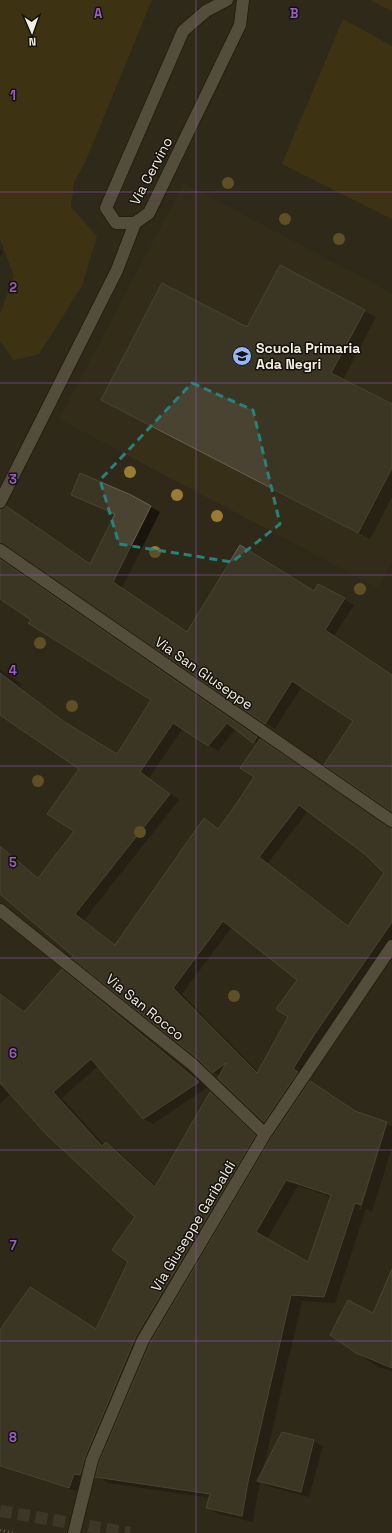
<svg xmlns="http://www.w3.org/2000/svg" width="392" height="1533" viewBox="0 0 392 1533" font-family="'Space Grotesk',sans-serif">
	<rect width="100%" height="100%" fill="#302919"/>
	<!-- built -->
	<path fill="#382f18" d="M184 183 392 293V562L378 588 59 419Z"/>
	<!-- green -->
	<path fill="#4e3c0a" d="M0 0H152L87 158 74 183 71 207 97 236 82 286 39 354 14 360 0 341V314L14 276 0 239Z
		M370 0H392V11Z
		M343 19 392 46V219L282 164Z"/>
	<!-- shadow -->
	<path fill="#0007" fill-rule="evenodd" d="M0 249 3 251 0 257Z
		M364 311 376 317 343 380 392 405V497L370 539 114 406 247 328Z
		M72 495 131 496 160 512 122 588 188 633 314 592 319 585 354 605 334 636 392 676V812L326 765 355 721 302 686 275 729 13 549 0 552V503L3 504 2 510 16 513 91 565 116 515Z
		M0 554 5 563 392 828V940L323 1040 274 1127 264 1122 219 1078 220 1076 213 1072 0 893V845L39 878 75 831 80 769 0 713V669L22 684 20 687 76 730 117 755 152 700 0 598ZM183 728 218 751 236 729 257 744 255 777 219 829 204 820 116 945 84 920 179 800 149 778ZM308 811 366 854 386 872 349 926 268 863ZM232 927 299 979 289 1016 258 1072 182 994Z
		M62 970 71 976 208 1087 153 1124 144 1119 98 1066 62 1098 104 1145 106 1144 116 1149 156 1186 210 1093 219 1098 264 1141 146 1342 79 1492 0 1467V1331L39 1293 97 1330 129 1261 137 1217 11 1093 0 1104V993L26 1013Z
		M310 1082 358 1114 392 1126V1148L372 1211 366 1209 335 1303 302 1301 263 1470 314 1441 323 1446 309 1497 267 1486 260 1482 253 1522 218 1514 207 1508 210 1498 108 1483 97 1477ZM385 1124H387L361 1210H359ZM298 1186 331 1197 308 1263 267 1239Z
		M392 1272V1371L378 1367 367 1360 332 1334 374 1314Z"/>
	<!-- building -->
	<path fill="#4a4332" stroke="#696250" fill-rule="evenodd" d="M280 265 365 310 331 373 392 404V468L358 533 101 400 162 283 247 327Z
		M80 473 131 495 151 506 113 582 187 632 240 545 314 591 318 584 345 598 325 630 392 675V812L324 765 353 721 292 681 265 724 0 543V509L6 506 90 564 115 514 71 495Z
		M0 559 257 737 253 743 227 723 208 746 173 723 140 772 170 794 75 914 115 945 204 818 218 829 237 803 254 777 240 768 260 739 392 828V922L314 1035 293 1069 298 1072 264 1122 218 1078 226 1063 212 1073 197 1058 71 958 73 956 0 894V846L38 878 74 831 47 814 79 769 0 715V673L66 723 117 754 151 700 28 623 31 620 0 599ZM299 805 366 855 384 873 348 926 259 857ZM223 921 297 980 276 1009 288 1017 257 1073 173 988Z
		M62 969 199 1082 143 1119 91 1059 53 1092 102 1146 106 1142 155 1187 210 1092 256 1135 136 1336 85 1457 80 1475 74 1474 69 1488 0 1466V1330L30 1287 96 1329 128 1262 112 1250 135 1217 47 1135 0 1083V994L24 1012Z
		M310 1081 355 1111 387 1122 361 1205 355 1203 324 1297 291 1295 248 1482 242 1516 206 1508 210 1494 95 1477 99 1462 150 1343 271 1138ZM286 1180 331 1195 308 1262 256 1232Z
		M392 1269V1368L356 1353 330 1335 348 1300 373 1313Z
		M282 1432 314 1440 301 1492 257 1481Z"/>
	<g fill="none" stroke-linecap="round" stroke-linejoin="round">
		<!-- highway-tunnel -->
		<path stroke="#4d4737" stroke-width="12" stroke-dasharray="12 6" stroke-linecap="butt" d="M0 1511 130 1533"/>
		<!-- minor casing -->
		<g stroke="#181204" stroke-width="14">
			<path id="minor" d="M227 0 206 11 183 31 106 208 116 223H135L149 213 240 25 243 0
				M0 502 117 270 135 223
				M0 550 392 821
				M0 910 192 1064 265 1134
				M74 1533 92 1460 143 1340 265 1134 392 946"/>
		</g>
		<!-- path -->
		<path stroke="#9a9488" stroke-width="2.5" stroke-dasharray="1 3" stroke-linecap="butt" d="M0 1530 15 1533"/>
		<!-- minor -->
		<use href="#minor" stroke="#817966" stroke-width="12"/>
	</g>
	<!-- trees -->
	<g fill="#987c32">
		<circle cx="228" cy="183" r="6"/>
		<circle cx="285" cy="219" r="6"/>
		<circle cx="339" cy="239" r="6"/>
		<circle cx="130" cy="472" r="6"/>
		<circle cx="177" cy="495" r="6"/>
		<circle cx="217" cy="516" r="6"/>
		<circle cx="155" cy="552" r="6"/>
		<circle cx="360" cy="589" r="6"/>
		<circle cx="40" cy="643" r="6"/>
		<circle cx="72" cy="706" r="6"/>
		<circle cx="38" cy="781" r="6"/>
		<circle cx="140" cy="832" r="6"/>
		<circle cx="234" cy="996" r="6"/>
	</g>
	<!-- marked area -->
	<path d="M0 0H392V1533H0ZM192 383 253 410 280 524 232 562 119 544 100 480Z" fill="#302919" fill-opacity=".55" fill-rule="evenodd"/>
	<path fill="none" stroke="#26827a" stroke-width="3" stroke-dasharray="8 5" stroke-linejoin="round" d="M192 383 253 410 280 524 232 562 119 544 100 480Z"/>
	<!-- grid -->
	<path fill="none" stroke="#995cc8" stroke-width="1" stroke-opacity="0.55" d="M196 0V1533M0 192H392M0 383H392M0 575H392M0 766H392M0 958H392M0 1150H392M0 1341H392"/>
	<!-- icons -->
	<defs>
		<g id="school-disc" transform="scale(1)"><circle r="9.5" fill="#94b7fd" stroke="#15120b"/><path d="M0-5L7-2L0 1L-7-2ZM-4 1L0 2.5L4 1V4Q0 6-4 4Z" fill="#111"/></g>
	</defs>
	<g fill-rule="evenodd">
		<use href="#school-disc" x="242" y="356"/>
	</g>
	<g text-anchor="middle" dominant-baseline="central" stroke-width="3" stroke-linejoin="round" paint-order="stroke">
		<!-- street labels -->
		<g font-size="14" fill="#f2eee4" stroke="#15120b">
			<text transform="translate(151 171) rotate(-62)">Via Cervino</text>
			<text transform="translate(204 673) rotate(35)">Via San Giuseppe</text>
			<text transform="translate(145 1007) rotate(39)">Via San Rocco</text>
			<text transform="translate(193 1226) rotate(-59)">Via Giuseppe Garibaldi</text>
		</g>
		<!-- poi labels -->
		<g font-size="14" font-weight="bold" fill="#f2eee4" stroke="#15120b" text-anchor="start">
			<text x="256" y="348">Scuola Primaria<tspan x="256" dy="16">Ada Negri</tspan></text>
		</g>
	</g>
	<g font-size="13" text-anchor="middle" font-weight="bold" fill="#995cc8" stroke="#15120b" stroke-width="3" stroke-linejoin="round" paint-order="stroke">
		<text x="98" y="18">A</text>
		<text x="294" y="18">B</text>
		<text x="13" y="100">1</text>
		<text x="13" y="292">2</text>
		<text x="13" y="484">3</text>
		<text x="13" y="675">4</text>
		<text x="13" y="867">5</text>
		<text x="13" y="1058">6</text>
		<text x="13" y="1250">7</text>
		<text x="13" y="1442">8</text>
	</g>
	<!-- north arrow -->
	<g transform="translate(32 32) rotate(178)" stroke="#15120b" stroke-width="3" paint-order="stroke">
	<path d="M0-3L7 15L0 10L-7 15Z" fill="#f2eee4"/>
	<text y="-6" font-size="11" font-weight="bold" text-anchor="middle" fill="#f2eee4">N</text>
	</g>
</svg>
